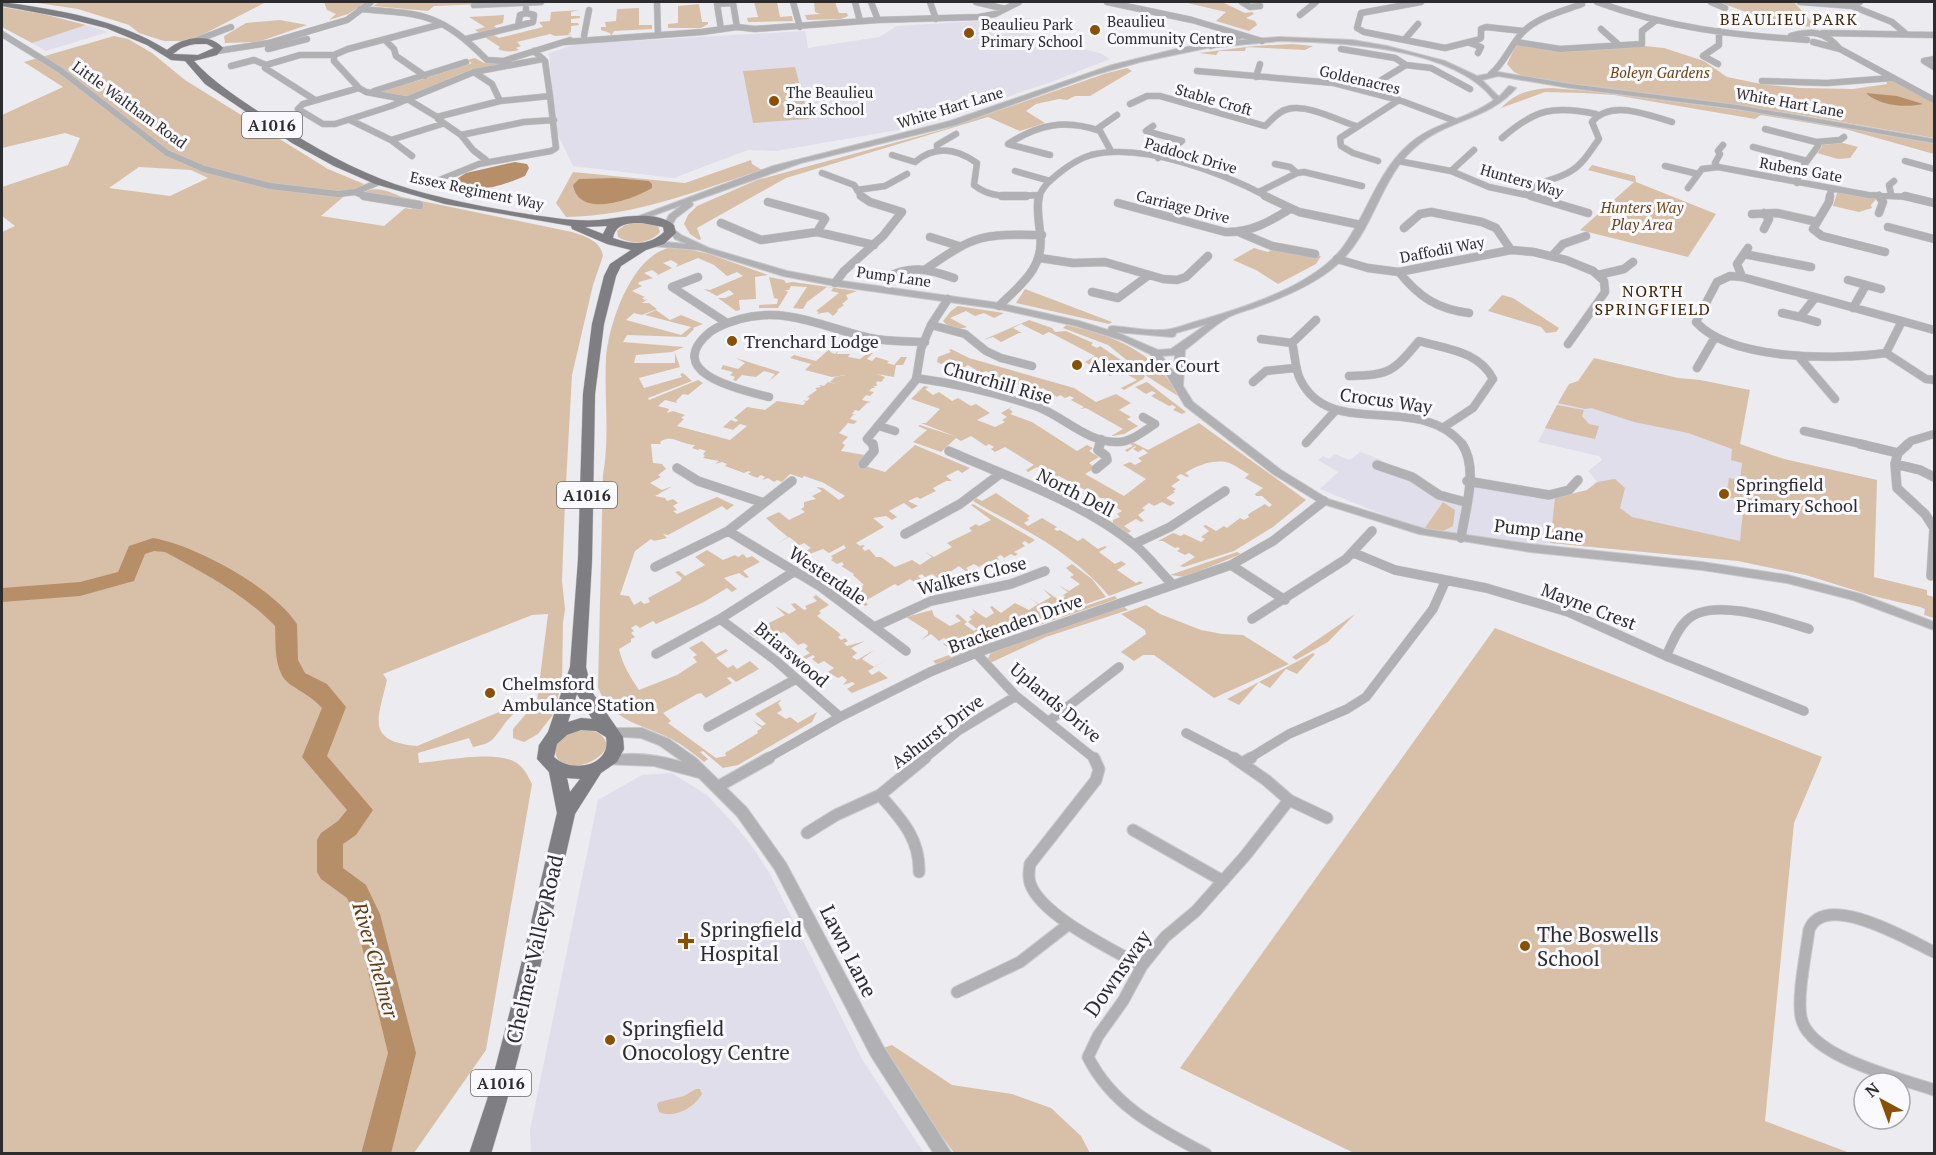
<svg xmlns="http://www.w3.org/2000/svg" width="1936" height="1155" viewBox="0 0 1936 1155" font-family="'PT Serif',serif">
	<rect width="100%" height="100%" fill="#ecebf0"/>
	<!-- built -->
	<path fill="#e0deea" d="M1027 18 1038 20 1023 28 1025 29 1021 32 1068 47 1071 46 1100 53 1110 59 1051 82 921 126 776 151 748 150 674 178 573 166 556 131 549 53 576 44 805 31 808 48 879 37 897 26Z
		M86 25 108 32 46 51 32 43Z
		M1565 390 1784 459 1877 480 1873 596 1806 575 1738 561 1550 543 1522 546 1442 533 1389 517 1320 489 1338 472 1318 460 1323 456 1329 459 1334 454 1350 460 1360 452 1379 459 1420 482 1422 488 1471 502 1473 481 1555 498 1587 490 1597 482 1588 471 1602 460 1599 456 1538 442Z
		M672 773 707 795 734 824 754 849 770 874 862 1059 924 1153 531 1154 530 1130 598 800 642 775Z"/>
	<!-- green -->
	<path fill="#d8c0a8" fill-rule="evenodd" d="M31 2H266L200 36 182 41H164L139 33 129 25 78 9Z
		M324 2H366L348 14 329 20 336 14 327 10Z
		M379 2H532L434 6 428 11 373 6Z
		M754 2H777L780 17 792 16 793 21 748 22 747 18 758 17Z
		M814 2H835L839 13H847L848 16 841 19 807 20 805 15 820 14 815 12Z
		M1183 2H1222L1245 13 1252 12 1254 14 1246 18 1255 21 1257 25 1249 31 1216 21 1226 12Z
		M1719 2H1794L1816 27 1800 26 1789 28Z
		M699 4 702 22H708V24L701 28H668V24L678 23V6Z
		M2 7 43 14 86 25 32 43 2 27Z
		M639 8V25H652V29L614 31 611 36 610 33 601 30V27H606L605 22 616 21 617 9Z
		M579 10 571 12V16H580V18L571 19V23H578L579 25 571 26V32L568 34 572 35 555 36 550 34 517 42 521 46 516 48 519 50C512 52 504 52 498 49L500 47 483 36 492 34 499 38 543 27 539 22 550 21 551 12Z
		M504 15 503 23 494 26 498 29 480 33 475 30 485 27 469 17Z
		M280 20 307 25 258 42 225 43 224 36 246 23Z
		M114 36 128 39 152 53 185 80 328 169 364 184 342 198 321 216 384 226 405 208 411 209 416 205 360 195C374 184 388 191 402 197L572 232C585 236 601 241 603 256L593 285 572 375 565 502 562 581 565 609 563 623 562 684 552 716 538 734 524 742 513 738V729L537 701 548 614 532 615 383 674 387 680C378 719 365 741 417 746L526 701C519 710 509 717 503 726 492 741 492 743 473 747L469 738 418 753 419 763C443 761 495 750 515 762 524 767 528 776 532 784L486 1050 414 1153H2V232L15 226 2 216V187L68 165 80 138 65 133 2 148V115L63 87 24 62ZM139 167 191 170 208 178 170 196 109 188Z
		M1293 44 1313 46 1305 50 1246 47 1245 51H1219L1216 55 1199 53 1254 46Z
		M1516 45 1560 51 1644 46 1664 48 1704 61 1727 77 1761 84 1800 88 1853 89 1887 84 1886 81 1893 80 1934 102V138L1802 115 1527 78 1514 72 1507 64Z
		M475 58 484 63 502 64 460 74 408 98 371 90 417 81 472 63 467 60Z
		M795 67 809 119 753 123 743 71Z
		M1127 68 1132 71 1090 96H1075L1067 100 1059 99 1036 104 1026 111 1045 123 1020 131 988 117 786 178 697 228 701 239 699 240 690 234 684 224 688 215 697 206 757 180 945 129 1104 74Z
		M1551 88 1588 91 1762 113 1930 141 1934 142V154L1845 129 1761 115 1755 119 1614 95 1583 93 1545 92 1501 108C1516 93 1529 89 1551 88Z
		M1843 143 1858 147 1850 158 1838 159 1817 153 1822 147 1820 145Z
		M751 160 752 164 762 170C696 191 636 216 566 217L556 203 573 172 685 183Z
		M1592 165 1635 176 1636 182 1716 214 1688 257 1580 230 1634 182 1588 170Z
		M1837 193H1842L1877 198 1871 205 1872 208 1859 212 1833 206Z
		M640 222 658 226 660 232C650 244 631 245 618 237L617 231 625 225Z
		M678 247 709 254 768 275 755 277 756 299 739 300 740 310 736 311 718 298H725L734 294 729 290 717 296 704 289 710 290 743 276 737 272 727 276 714 265 698 258 676 267 678 264 671 260 663 263 672 268 656 276 658 274 652 270 644 273 653 278 639 282 638 284 642 286 632 291 645 297 642 298 645 300 648 299 642 303H649L657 309 642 315 634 313 626 320 681 335 691 327 645 315 656 310 670 320 681 315 703 324 693 328 694 329 686 337 627 335 623 342 684 347 672 352 636 355 634 363H675V353L680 367 639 378 644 388 682 377 680 374 683 373 692 381 648 398 649 400 698 380 703 383 688 395 683 394 676 401 677 403 665 400 658 406 669 409 667 413 673 411 685 415 681 418 684 419 677 426 730 440 747 426 740 424 733 430 723 427 731 420 736 422 738 420 734 418 747 407 765 410 777 401 803 405 806 402 802 400 807 401 810 398 807 397 817 390 815 388 821 387 819 385 824 386 828 382 836 384 830 382 835 377 846 375 832 377 805 370 811 364 790 358 794 355 816 361 834 345 838 344 830 352 835 354 838 351 837 354H850L848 357 860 359 868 353H873L867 359 872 361 876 357 889 361 887 363 894 365 901 357H907L903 365H896L894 377 877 374 885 377 881 382 877 381 876 384 878 385 873 387 876 388H872L869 391 874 392 870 396 866 395 862 400 871 402 867 403 859 411 855 410 852 414 856 415H853L850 419 857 421 854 424 848 423 839 433 848 437 842 443 845 445 841 451 865 455 858 464 885 472 915 445 970 468 962 473 958 470 946 476 952 481H946L933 488 936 491 920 499 917 497 908 501 918 506 912 509 904 503 889 511 897 517 892 520 886 516 873 518 884 527 856 543 860 546 863 545 865 546 862 548 865 551 869 549 876 557H881L895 567 912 560 920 565 932 557 925 552 934 557 952 547 947 543 972 531 969 528 976 524 979 526 991 520 971 505 973 504 1035 540 1029 544 1025 541 1022 543 1025 546 1014 552 1018 554 1015 556 1011 554 1004 558 1001 555 997 557 999 560 995 565 989 561 979 567 974 564 966 568 970 572 968 573 959 566 939 579 932 574 925 577 922 574 918 576 921 579 914 582 910 579 898 586 895 584 865 601 868 605 865 606 848 594 864 585 853 575 854 574 841 566 844 565 842 562 837 564 831 560 833 558 831 556 846 548 844 545 829 553 823 549 810 554 806 551 811 548 804 543 794 548 792 546 797 543 789 537 776 544 788 537 778 529 766 535 778 529 766 518 779 512 789 520 805 512 801 509 804 507V502L816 499 812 496 822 491 816 487 823 488 839 500 845 496 824 483 804 476 802 478 790 474 782 482 777 480 774 482 768 478 762 480 765 477 761 475 757 478 748 474 751 472 748 471 744 473 725 466 727 464 722 462 715 464 719 461 703 458 705 456 703 454 706 451 700 449 698 450 692 448 695 445C682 445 671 433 660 442L661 444H651L653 463 662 464 666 469 658 475 661 477 650 483 662 490 673 486 655 496 665 498 667 501 673 499 678 503 673 506 677 510 673 511 677 514 717 497 734 505 727 510 722 506 668 535 663 534 667 538 654 541 651 539 635 551 620 595 629 596 634 605 641 601 644 604 650 602 648 598 680 581 682 578 675 572 679 571 685 576 705 565 695 557 707 550 723 560 735 555 738 557 743 554 747 558 752 556 760 562 743 571 749 577 746 578 739 573 724 578 737 589 732 592 727 588 704 602 656 624 653 621 640 628 636 625 631 628 634 631 631 633 635 637 631 639V642L619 649C622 664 631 678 639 690L677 675 697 662 693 657 697 655 689 648 702 641 716 654 726 649 728 651 716 658 728 668 733 665 737 669 750 661 759 669 736 682 730 677 727 678 732 683 706 698 701 693 697 694 663 713 671 721 668 723 716 758 726 756 725 753 758 733 757 731 762 728 752 720 762 726 766 724 755 714 780 700 781 701 778 703 782 710 777 713 786 719 790 717 798 723 817 712 812 722 738 765 723 768 703 751 700 752 708 759 704 762C694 754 684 746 673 740 642 723 614 724 598 688L603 475C610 435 604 399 606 359 608 324 634 246 678 247Z
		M1254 248 1268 252 1274 248 1321 256 1316 264 1278 284 1256 270 1233 260Z
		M769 277 784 280 786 283 793 282 857 291 846 295 848 299 842 304 844 305 837 310 838 311 833 316 828 312 817 314 819 312 816 311 839 293 831 291 833 288 827 287 807 302 803 309 793 308 807 287 791 286 789 290H785L788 292 778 308H759V305L777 304 778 299 774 298Z
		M1025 289 1112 322 1109 324 1016 303Z
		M1502 295 1513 298 1559 328 1556 332 1546 333 1541 327 1488 311Z
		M958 306 1004 313 994 318 984 313 975 316 966 311 950 318 967 327C960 330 947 327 943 321L951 311Z
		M1029 320 1052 328 1055 332 1066 331 1093 343 1091 345 1097 348 1100 346 1145 376 1143 379 1124 390 1121 388 1137 380 1121 371 1110 376 1085 362 1095 356 1055 335 1049 332 1043 335 1021 324 1013 328 1022 333H1019L1001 342 993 337 983 340Z
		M1066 325C1111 335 1157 351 1178 396L1148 377 1108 345 1063 328Z
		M951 349 969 358 1074 388 1096 402 1116 394 1131 403 1119 410 1131 417 1127 419 1138 426 1124 434 1111 436 1123 429 1086 408 1080 409 1084 407 1071 400 1074 398 1070 396 1065 398 1060 395 1057 397 1043 388 1038 391 1024 382 1019 385 1005 377 1000 379 986 371 981 373 968 365 963 368 950 360 941 364 937 362 938 357 951 352 949 350Z
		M736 358 780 372 769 381 775 374 764 371 756 377 742 375 736 381 733 380 735 377 730 375 733 372 721 369 723 365 738 369 745 363Z
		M1594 358 1678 378 1700 380 1750 390 1740 444 1784 459 1877 480 1874 577 1927 590V595L1934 597V618L1924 615 1925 609 1920 607 1873 596 1806 575 1738 561 1550 543 1555 498 1587 490 1597 482 1615 479 1625 488 1620 508 1632 517 1740 541 1744 501 1726 497 1729 478 1740 480 1742 463 1731 460 1732 449 1688 433 1634 422 1591 408 1585 409 1558 403 1569 384 1578 381Z
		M1147 382 1186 412 1182 414 1173 410 1176 407 1172 405 1169 406 1151 396 1156 393 1152 391 1146 394 1135 387Z
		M924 386 929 387 925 389 933 395 939 392 952 401 958 398 971 406 976 404 990 413 977 420 995 427 1005 422 1002 420 1007 417 1001 413 1013 406 1009 409 1013 412 1010 414 1032 422 1077 451 1087 445 1093 448 1089 451 1099 457 1089 463 1095 468 1085 474 1124 496 1146 479 1123 465 1130 462 1135 465 1142 461 1138 458 1148 453 1143 449 1138 452 1133 449 1136 447 1135 446 1127 452 1125 450 1133 446 1129 443 1132 442 1148 450 1199 423 1306 500 1273 527 1234 551 1184 567 1180 566 1195 557 1189 553 1185 555 1177 551 1180 549 1178 547 1175 548 1163 541H1158L1173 533 1181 536 1184 534 1201 542 1205 539 1201 537 1209 531 1203 526 1206 525 1216 531 1224 526 1227 528 1240 518 1244 520 1249 517 1248 515 1250 513 1265 504 1269 507 1272 505 1262 496H1256L1255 494 1263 488 1245 478 1249 474C1242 471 1233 463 1226 462 1212 460 1198 465 1185 473L1189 476 1187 477 1181 474 1176 477 1180 480 1171 486 1176 489 1173 491 1175 492 1166 498 1175 503 1170 506 1162 502 1154 506 1149 503 1142 508 1145 510 1138 515 1144 521 1141 522 1136 519 1124 526 1131 531 1128 533 1113 523V520L1120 517 1117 514 1122 511 1104 500 1105 498H1100L1059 476 1054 478 1037 467 1028 472 1026 470 1034 465 1005 447 995 452 991 449 994 447 989 444 986 446 971 436 961 441 956 438 941 452 913 442 927 430 918 426 920 425 957 437 921 423H926L940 409 911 399Z
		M1557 405 1584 410 1582 416 1589 424 1599 426 1595 439 1545 428Z
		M996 493 1030 516 1027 518 1029 520 1024 523 1028 526 1042 518 1057 527 1054 529 1057 531 1060 530 1078 541 1083 538 1098 549 1105 546 1107 547 1099 552 1115 564 1121 561 1126 564 1117 570 1136 583 1140 581 1143 583 1109 596C1086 568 1053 545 1022 528 1005 518 989 511 973 501L976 498 982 501Z
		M1443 502 1455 510 1453 526 1441 532 1425 528Z
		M1237 552 1241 554 1185 577 1170 575Z
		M1072 564 1092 579 1106 597 956 649 954 647 960 644 957 642 947 647 943 644 947 641 944 638 939 641 931 634 921 640 928 634V631L906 617 932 610 934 616 950 626 961 621 955 616 958 614 967 622 964 624 974 631 977 629 968 622 972 619 969 617 975 613 972 609 986 618 994 613 990 607 992 606 1001 613 1015 603 1029 610 1038 604 1028 597 1039 604 1051 597 1043 589 1059 600 1065 597 1063 595 1068 592 1058 585 1069 591 1080 584 1070 577 1074 575 1066 568Z
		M816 595 829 605 819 611 821 613 817 616 838 632 841 635 838 637 841 640 845 638 848 641 844 643 847 646 865 641 851 648 857 653 852 657 857 660 874 650 862 659 874 667 886 660 868 671 872 675 879 671 888 678 852 693 847 689 855 684 852 682 843 685 847 680 842 676 838 678 828 672 834 668 824 661 818 664 812 659 815 657 813 655 800 662 797 660 810 653 805 649 808 646 804 643 798 645 784 632 770 637 767 635 760 638 762 641 749 633 785 615 775 606 789 614 796 610 791 604 795 603 804 610 807 609 805 606 817 601 813 597Z
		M1115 596 1117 599 1018 632 936 664 933 661 1006 633Z
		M1146 605 1160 614 1201 630 1222 634 1243 635 1289 664 1214 698 1154 655H1143L1134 661 1121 652 1146 634 1145 630 1121 614Z
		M1123 606 1128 610 1046 637 990 663 987 661 990 654 995 650Z
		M1355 614 1328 642 1296 660 1292 657Z
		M1495 628 1822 757 1794 823 1765 1121 1850 1153H1354L1180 1068Z
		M1313 653 1315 654 1297 674 1286 669 1270 688 1259 682 1239 705 1227 699Z
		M579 730C591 729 604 731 607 746 598 768 553 776 555 747L563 737Z
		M892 1045 952 1085 1012 1094 1051 1108 1081 1136 1090 1153H954L915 1100 883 1048Z
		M696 1089H700L702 1094C694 1108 674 1119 659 1112L657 1105 659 1102 684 1096Z"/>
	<!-- water -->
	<path fill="#b68f69" d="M1866 93 1897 96 1923 104C1906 108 1879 106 1866 93Z
		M515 162 527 164 529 168 525 176C507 184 470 197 452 182L466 173Z
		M614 178 649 181 652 184V188C632 200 579 219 573 185L579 179Z"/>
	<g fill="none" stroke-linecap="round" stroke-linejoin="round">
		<!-- river -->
		<path fill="#b68f69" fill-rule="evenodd" d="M153 538C195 545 274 588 297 624L298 660 305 673 327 684 346 707 327 756 373 810 356 835 343 844V868L366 885 380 914 416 1053 391 1154H361L388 1053 354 914 347 898 321 879 317 872V840L321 833 338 821 347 810 302 757 322 708C312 697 303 693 291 685 273 673 276 644 275 626 243 593 205 574 165 552L154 551 145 554 134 581 80 596 2 602V588L80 582 118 572 129 546Z"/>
		<!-- minor-far3 casing -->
		<g stroke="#c9c9cd" stroke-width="7">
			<path id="minor-far3" d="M657 2 658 35
				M793 2 800 27
				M855 2 860 21
				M871 2 878 20
				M930 2 936 19
				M976 2 1005 9
				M1107 2 1192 20 1262 41
				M1242 2 1250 7 1260 6
				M1421 2 1361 13 1357 28 1364 32 1445 48 1477 40 1481 38V29L1486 27 1523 31
				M1597 2C1668 28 1732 35 1807 40
				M1711 2 1725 8
				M1800 2 1852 6
				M1860 2 1852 6 1892 22 1906 34
				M474 5 541 2
				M360 9C424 14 440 13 487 60L503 61 570 40
				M1300 15 1316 2
				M442 24 348 49 334 55V61L359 88 366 92 409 100 437 117 500 101 550 96 545 61 534 51
				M518 26 533 22 534 15 526 13V8
				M721 29 717 4 733 3 737 27
				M1601 29 1619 45
				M1823 33 1934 35
				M2 34 60 70 167 153 204 169 270 186 338 194 355 192 379 182
				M584 36 589 10
				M1791 36C1813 30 1824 31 1840 49
				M466 39 518 26 520 15 526 13
				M1405 39 1418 24
				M386 41 394 49 396 56 425 76
				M192 42 231 27
				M565 42 702 32 737 27 755 29 878 20 979 17 995 14 1019 2
				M1516 42 1560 49 1642 44V31L1655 21
				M1813 42 1840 49 1934 100
				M1470 43 1481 47 1478 53
				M1211 46 1240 36
				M268 49 307 39
				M1341 49 1395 58 1406 65 1365 90
				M217 51 269 43 347 20 371 2
				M1934 59 1924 61 1934 67
				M1718 64 1703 56 1719 45V31
				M1406 65 1431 68 1470 89
				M231 66 254 60 266 65
				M1197 71 1334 83 1399 100 1455 121
				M474 72 492 84 500 101
				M1491 74C1505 62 1510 46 1522 33 1537 17 1563 11 1582 4
				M1256 77 1260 64
				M1762 81 1827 83 1892 78
				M359 88 303 104 298 109 323 124H335L391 106 474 72 543 59
				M374 91 466 62
				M315 100 265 68 266 65 300 55H334
				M1130 104 1147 96H1160L1265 126C1272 120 1278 111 1288 109 1308 104 1337 120 1356 126
				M438 119 461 135 473 150 486 160
				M350 120 391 140 442 124
				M1153 126 1146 131 1182 141 1158 158
				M1097 129 1117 115
				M1765 129 1816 142 1818 146 1799 172 1797 183
				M461 135 524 122 554 120
				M1502 138C1535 109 1554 105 1596 114
				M391 140 412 156
				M1816 142 1840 140 1844 137
				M1753 147 1807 161
				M937 151V145L956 134
				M892 155 915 162C935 145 956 148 977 163L974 185C992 200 1016 196 1038 195
				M1050 155 1008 144C1039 124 1065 119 1100 131L1111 151
				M1378 161 1353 153 1341 146 1340 138 1399 100
				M1398 161 1451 171 1489 187 1536 197
				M1905 161 1934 169
				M1275 164 1290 167 1297 173
				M1665 166 1698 174
				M1718 167 1715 163 1720 154 1718 151 1723 145
				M1015 171 1050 181
				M1451 171 1474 150
				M822 173 854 185 862 197
				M437 181 479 164 551 151 556 148 550 96
				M1688 188 1702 169 1718 167 1868 195 1911 197
				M857 190 885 186 907 174
				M355 192 367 197
				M1259 192 1297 173 1304 172 1362 186
				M1525 194C1541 178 1554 182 1571 171 1583 164 1591 150 1599 139L1592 122C1611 99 1648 115 1672 122
				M1891 194 1889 185 1894 181
				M1879 195 1880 197
				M1039 197C1043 185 1053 178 1063 170 1071 164 1081 158 1091 155 1143 142 1223 173 1268 197
				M1830 197 1831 189"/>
		</g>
		<!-- minor-far2 casing -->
		<g stroke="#c9c9cd" stroke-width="9">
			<path id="minor-far2" d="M364 196 419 205
				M1002 196H1026
				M1265 196 1299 212 1361 225
				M1531 196 1588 213
				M1830 196 1829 202 1813 229 1822 236 1885 252
				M1905 196 1934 203
				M768 202 823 217 825 219 817 232
				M1118 203 1225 232C1250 233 1269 222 1290 209
				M1764 213 1769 219 1764 229
				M1879 213 1883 202 1879 196
				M1752 214 1777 213 1817 222
				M721 223 761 240 817 232 874 245
				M1888 227 1934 239
				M1404 228 1420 214 1431 212 1482 222 1496 228 1511 250
				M1241 233 1272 246 1315 254
				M930 237 959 246
				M1744 254 1811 267
				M1552 256 1563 244 1586 236
				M1040 258 1073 263 1105 262 1163 279 1177 280 1186 277 1208 256
				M1337 259 1368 268 1399 272 1511 250 1534 252 1566 260 1593 271 1604 281 1605 292 1568 344
				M926 269C976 234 982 234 1042 235
				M1399 272C1419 297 1437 309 1469 313
				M1598 275 1624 269 1633 262
				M1730 276 1742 277 1902 321 1886 353C1837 360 1731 361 1696 322L1717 282Z
				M698 277 672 287 727 323
				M1742 277 1737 264 1748 248
				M884 279C909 264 928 269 954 278
				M1848 280 1881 289
				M835 283 844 271 883 236 902 212 870 202 861 196
				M1092 292 1118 298 1149 275
				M1815 298 1800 317 1817 322
				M999 306C1021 284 1045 268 1040 233 1039 220 1036 208 1039 196
				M1853 308 1866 285
				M1782 313 1800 317
				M1316 320 1292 343C1295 354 1295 369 1300 379 1330 442 1419 390 1463 445
				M1902 321 1934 330
				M931 325 965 334 986 351 1001 358 1032 366
				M1261 339 1292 343
				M1886 353 1926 379 1934 380
				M1800 358 1835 399
				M1697 368 1715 337
				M1349 376C1390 375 1393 372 1419 341 1446 349 1479 351 1493 379L1473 408 1444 427
				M916 378C958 384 998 393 1038 407 1064 417 1088 443 1118 442 1131 442 1144 431 1155 424L1143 417
				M1253 382 1266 371 1295 368
				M769 397C741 390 661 373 710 332 719 325 730 322 740 319 787 306 825 328 870 338 888 342 907 341 925 342
				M879 426 895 431
				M1804 431 1866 445
				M1306 443 1335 411
				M873 445 867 439 916 380 921 349 931 325 948 299
				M1099 445 1101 439
				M1906 445 1911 441 1934 434"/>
		</g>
		<!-- minor-far1 casing -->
		<g stroke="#c9c9cd" stroke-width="10">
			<path id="minor-far1" d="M1860 444 1898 453 1908 444
				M949 451C1012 479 1081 501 1135 545 1149 557 1160 572 1173 585
				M1898 453 1895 464 1897 488 1925 514 1934 528 1931 576
				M863 464 874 451 873 444
				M1895 464 1920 470 1934 477
				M1377 465 1412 477 1439 495 1465 502
				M677 468 698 481 764 503
				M1096 469 1107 460 1106 456 1098 450 1100 444
				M1467 481 1549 495 1569 490 1578 480
				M728 531 821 587 906 651
				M905 534 960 504 1000 474
				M1461 538C1465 510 1479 469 1462 444
				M1134 544 1170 527 1225 491
				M1354 553 1395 570 1486 588 1568 612 1666 656 1804 711
				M1231 565 1285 600
				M655 567 728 531 792 481
				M720 619 775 660 840 717
				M1252 619 1346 559 1372 531
				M874 627 931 601 1011 584 1045 571
				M976 653 1016 696 1095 759
				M656 654 720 619 795 571
				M1666 656C1672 644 1677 629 1687 620 1712 596 1780 620 1809 629
				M1049 721 1119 667
				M708 727 796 679
				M1186 733 1236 759
				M766 759 840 717 930 672 976 653 1231 565 1273 541 1324 501
				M924 759 958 731 1016 696
				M1248 759 1289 734 1347 709 1366 697 1433 609 1446 580"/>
		</g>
		<!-- minor casing -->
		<g stroke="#c9c9cd" stroke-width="13">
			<path id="minor" d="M1094 758 1099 769 1096 780 1030 864C1029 870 1028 877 1030 883 1040 915 1113 950 1142 966
				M1242 763 1251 758
				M719 786 769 758
				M880 795C901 819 920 838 919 872
				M1289 800 1327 818
				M1133 830 1223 881
				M807 833 836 815 880 795 925 758
				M1934 952C1909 940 1824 890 1809 930 1806 954 1797 995 1801 1017 1808 1057 1900 1078 1934 1090
				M957 992 1020 962 1069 924
				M1206 1154C1159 1129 1113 1107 1088 1057L1098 1036 1123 1001 1142 966 1165 937 1196 911 1245 856 1289 800 1266 780 1234 758"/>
		</g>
		<!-- tertiary casing -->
		<g stroke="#c9c9cd" stroke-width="2">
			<path id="tertiary" d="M1279 37 1352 40 1387 46 1445 61 1477 76 1498 72 1570 84 1737 105 1934 139V143L1737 109 1570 88 1498 76 1482 80 1499 97 1509 86 1516 88C1490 119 1447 120 1418 145 1380 175 1375 230 1339 263 1317 283 1287 296 1259 306 1249 310 1238 312 1229 317 1214 325 1199 340 1185 350L1183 386 1193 402 1281 470 1328 499 1425 529 1530 544 1702 562 1787 575 1861 594 1934 622V630L1853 600 1787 583 1702 570 1530 552 1419 534 1320 503 1273 474 1185 406 1163 369 1150 354 1121 340 1076 326 999 309 835 286 783 276 699 250 651 246V242L654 241 687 244 675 239 664 225 669 215 682 205 638 221 631 219 773 166 950 121 1112 65 1172 50 1207 43ZM1279 41C1341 42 1454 47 1494 100 1467 120 1430 123 1406 147 1377 174 1366 216 1343 247 1314 286 1243 308 1198 321 1186 324 1174 330 1162 330 1146 331 1128 327 1112 326L1109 327 1108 330 1079 321 999 303 835 280 787 271 709 248 681 235 671 227 676 218 692 206 693 204 691 202 801 163 956 125 1094 75 1140 62 1207 48ZM1207 324 1171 349 1158 350 1116 332 1172 337 1175 336 1176 333ZM1175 355 1174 372 1162 356Z
				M612 728H642L669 739 696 758 747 808 786 863 883 1046 952 1154H934L871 1056 775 870 737 816 699 778 654 766 603 764 601 761 603 758C628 750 659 755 683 762L659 745 641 738 607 736 605 733 607 730Z"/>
		</g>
		<!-- primary casing -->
		<g stroke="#c9c9cd" stroke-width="1">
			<path id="primary" d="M2 2C58 10 118 19 167 50 182 37 209 32 223 48L217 55 194 61C214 83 237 97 262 114 300 139 338 162 381 179 432 199 508 212 562 219 574 220 587 221 599 220 620 218 655 209 674 225L676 233 664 244 646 250 621 266 616 276 604 324 595 394 592 560 586 667 592 692 623 737 624 749 617 762 601 773 575 814 530 1011 507 1100 491 1154H469L487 1100 510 1011 557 813 549 772 537 759 539 745 548 732 570 667 578 560 583 394 592 324 604 276 610 264 631 250 607 244 572 229 571 226 445 204 375 184 334 166 292 143 205 84 185 61 171 60 147 45 106 28 66 18 2 6ZM193 44H207L214 48 198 55 173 54 181 48ZM642 223 663 227 664 232C649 246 632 245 613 238 616 223 629 223 642 223ZM607 226 603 234 585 227ZM577 694 592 719 581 718 568 722ZM581 730 596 731 606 737C612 766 572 774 554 757L557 744 567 735ZM567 778 580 779 570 792Z"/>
		</g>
		<!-- minor-far3 -->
		<use href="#minor-far3" stroke="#b1b0b2" stroke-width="6"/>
		<!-- minor-far2 -->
		<use href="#minor-far2" stroke="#b1b0b2" stroke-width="8"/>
		<!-- minor-far1 -->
		<use href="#minor-far1" stroke="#b1b0b2" stroke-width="9"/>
		<!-- minor -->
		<use href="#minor" stroke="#b1b0b2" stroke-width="11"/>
		<!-- tertiary -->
		<use href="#tertiary" fill="#b1b0b2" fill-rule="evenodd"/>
		<!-- primary -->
		<use href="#primary" fill="#7f7e82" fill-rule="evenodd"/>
	</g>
	<!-- markers -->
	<g fill="#895103" stroke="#faf9fe" stroke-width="2">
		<circle cx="1095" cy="30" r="6"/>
		<circle cx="969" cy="33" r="6"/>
		<circle cx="774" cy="101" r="6"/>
		<circle cx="732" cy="341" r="6"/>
		<circle cx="1077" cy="365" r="6"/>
		<circle cx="1724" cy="494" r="6"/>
		<circle cx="490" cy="693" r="6"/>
		<path d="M683 932h6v6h6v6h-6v6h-6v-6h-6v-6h6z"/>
		<circle cx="1525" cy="946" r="6"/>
		<circle cx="610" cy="1040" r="6"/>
	</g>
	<g text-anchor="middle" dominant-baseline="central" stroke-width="6" stroke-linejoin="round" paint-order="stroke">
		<!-- far-poi labels -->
		<g font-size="15" fill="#2c2c2e" stroke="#faf9fe" text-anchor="start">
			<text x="1107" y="21">Beaulieu<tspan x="1107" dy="17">Community Centre</tspan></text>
			<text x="981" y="24">Beaulieu Park<tspan x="981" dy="17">Primary School</tspan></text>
			<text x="786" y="92">The Beaulieu<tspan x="786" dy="17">Park School</tspan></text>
		</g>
		<!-- far-park labels -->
		<g font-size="15" font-style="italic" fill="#6a4316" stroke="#faf9fe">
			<text x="1660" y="72">Boleyn Gardens</text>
			<text x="1642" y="207">Hunters Way<tspan x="1642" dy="17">Play Area</tspan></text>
		</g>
		<!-- far-street labels -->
		<g font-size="15" fill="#2c2c2e" stroke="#faf9fe">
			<text transform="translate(1360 79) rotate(13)">Goldenacres</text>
			<text transform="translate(1214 99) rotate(16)">Stable Croft</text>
			<text transform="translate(1790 102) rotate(10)">White Hart Lane</text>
			<text transform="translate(130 104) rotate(36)">Little Waltham Road</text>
			<text transform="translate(950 107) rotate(-17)">White Hart Lane</text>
			<text transform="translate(1191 155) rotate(16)">Paddock Drive</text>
			<text transform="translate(1801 169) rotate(10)">Rubens Gate</text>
			<text transform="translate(1522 180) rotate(16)">Hunters Way</text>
			<text transform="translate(477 190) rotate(12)">Essex Regiment Way</text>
			<text transform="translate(1183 206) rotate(14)">Carriage Drive</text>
			<text transform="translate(1442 249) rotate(-11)">Daffodil Way</text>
			<text transform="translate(894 276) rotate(8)">Pump Lane</text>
		</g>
		<!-- far-neighbourhood labels -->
		<g font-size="16" letter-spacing="1.5" fill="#402505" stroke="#faf9fe">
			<text x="1789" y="19">BEAULIEU PARK</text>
			<text x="1653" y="291">NORTH<tspan x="1653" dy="18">SPRINGFIELD</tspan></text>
		</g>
		<!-- shield labels -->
		<g fill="#faf9fe" stroke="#6a6a6c" stroke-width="1.5">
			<rect x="242" y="112" width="60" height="26" rx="4.5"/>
			<rect x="557" y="482" width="60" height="26" rx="4.5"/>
			<rect x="471" y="1070" width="60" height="26" rx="4.5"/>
		</g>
		<g font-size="16" font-weight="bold" fill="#2c2c2e">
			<text x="272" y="125">A1016</text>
			<text x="587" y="495">A1016</text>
			<text x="501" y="1083">A1016</text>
		</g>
		<!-- poi labels -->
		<g font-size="18" fill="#2c2c2e" stroke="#faf9fe" text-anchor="start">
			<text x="744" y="341">Trenchard Lodge</text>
			<text x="1089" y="365">Alexander Court</text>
			<text x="1736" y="484">Springfield<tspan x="1736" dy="21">Primary School</tspan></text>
			<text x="502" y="683">Chelmsford<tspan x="502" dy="21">Ambulance Station</tspan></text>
		</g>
		<!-- street labels -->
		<g font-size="18" fill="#2c2c2e" stroke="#faf9fe">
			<text transform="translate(998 382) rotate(16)">Churchill Rise</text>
			<text transform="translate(1386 400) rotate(8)">Crocus Way</text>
			<text transform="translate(1076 492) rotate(27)">North Dell</text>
			<text transform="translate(1539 530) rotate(7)">Pump Lane</text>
			<text transform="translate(828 575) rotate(34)">Westerdale</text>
			<text transform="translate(972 575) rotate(-14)">Walkers Close</text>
			<text transform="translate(1589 606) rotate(21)">Mayne Crest</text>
			<text transform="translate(1015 623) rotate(-20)">Brackenden Drive</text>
			<text transform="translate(792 654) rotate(40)">Briarswood</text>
			<text transform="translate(1056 702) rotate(40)">Uplands Drive</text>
			<text transform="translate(937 731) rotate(-37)">Ashurst Drive</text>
		</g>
		<!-- water labels -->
		<g font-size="20" font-style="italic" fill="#60390a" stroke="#faf9fe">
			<text transform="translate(376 960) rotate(74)">River Chelmer</text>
		</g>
		<!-- near-poi labels -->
		<g font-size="21" fill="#2c2c2e" stroke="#faf9fe" text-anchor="start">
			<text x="700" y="929">Springfield<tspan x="700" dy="24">Hospital</tspan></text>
			<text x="1537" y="934">The Boswells<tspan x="1537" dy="24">School</tspan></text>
			<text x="622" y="1028">Springfield<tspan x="622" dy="24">Onocology Centre</tspan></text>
		</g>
		<!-- near-street labels -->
		<g font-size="21" fill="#2c2c2e" stroke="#faf9fe">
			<text transform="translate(534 949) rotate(-77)">Chelmer Valley Road</text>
			<text transform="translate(849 951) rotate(63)">Lawn Lane</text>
			<text transform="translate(1117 973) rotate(-55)">Downsway</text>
		</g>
	</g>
	<!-- border -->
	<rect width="1936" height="1155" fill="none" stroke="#2c2c2e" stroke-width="6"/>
	<!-- north arrow -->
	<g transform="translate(1882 1101) rotate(319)"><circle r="28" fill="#faf9fe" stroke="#a8a7ab" stroke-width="1.5"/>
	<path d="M0-4.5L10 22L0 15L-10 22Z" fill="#895103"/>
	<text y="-9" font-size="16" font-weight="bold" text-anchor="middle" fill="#2c2c2e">N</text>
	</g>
</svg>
